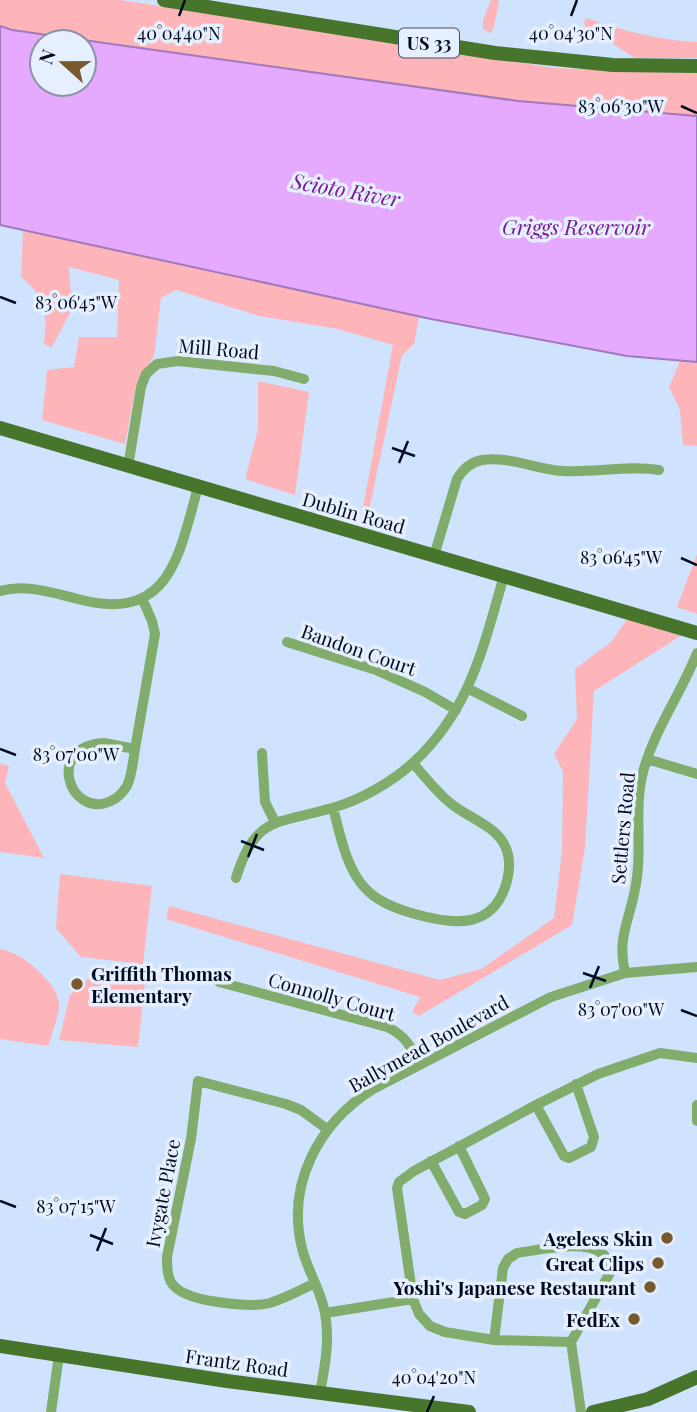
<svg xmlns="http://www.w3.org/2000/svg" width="697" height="1412" viewBox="0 0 697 1412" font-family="'Playfair Display',serif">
	<rect width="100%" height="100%" fill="#cfe3fe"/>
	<!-- green -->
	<path fill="#fdb5b9" d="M0 0H121L555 68 697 73V116L518 101 12 30 0 26Z
		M491 0H499L494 27 491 33 483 29V20Z
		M587 18C622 31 660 40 697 42V58H635L585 26 584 21Z
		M23 230 419 317 414 344 402 355 368 515 362 513 393 345 338 329 259 316 176 290 161 298 154 356 136 385 125 444 42 420 47 370 74 367 79 337H117L119 280 69 267 72 309 52 347 44 344C47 311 47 299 21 277Z
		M680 361 697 362V446L683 445 680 410 669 387Z
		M258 381 309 392 295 495 245 479 258 429Z
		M697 554V614L677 607Z
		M628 618 682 635 594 691 585 848 572 925 419 1016 412 1012 420 997 166 919 169 906 440 980 481 969 554 918 562 851 563 771 554 754 577 719 575 669 612 641Z
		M0 764 9 766 5 783 44 858 0 852Z
		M60 874 152 886 143 964 81 957 56 928Z
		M0 949C20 951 57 982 59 1003 60 1013 51 1036 48 1046L0 1039Z
		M101 967 146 973 138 1047 59 1040 70 995Z"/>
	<!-- water -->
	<path fill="#e5a9fe" stroke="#a07abc" stroke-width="2" fill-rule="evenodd" d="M0 26 12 30 518 101 697 116V362L627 356 431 319 0 225ZM42 42H84V84H42Z"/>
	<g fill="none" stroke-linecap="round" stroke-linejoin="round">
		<!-- minor -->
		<path stroke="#82ac6c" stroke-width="10" d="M128 467 141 387 146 374 157 364 178 361 274 371 304 379
			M434 556 457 479C463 469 471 462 482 460 508 456 536 469 562 471 595 473 626 465 659 470
			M0 591C25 584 50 592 74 598 169 625 178 559 198 487
			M287 642 376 670 425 692 456 710
			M469 689 522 716
			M104 743 135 749C133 761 132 775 127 786 123 792 118 798 111 801 70 820 44 746 104 743Z
			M135 749 155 634 152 621 142 598
			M262 753 265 802 275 822
			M647 759 697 774
			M333 808C340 834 346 867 364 887 377 902 397 909 415 914 454 925 494 930 507 881 510 869 510 855 504 844 493 824 466 817 449 802 436 791 424 776 413 763
			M236 878C255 815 278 824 332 808 361 800 392 782 415 761 471 708 483 647 504 576
			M625 973C617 936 629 923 635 889 643 852 634 813 642 776 653 731 680 696 697 653
			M219 982 387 1027C405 1035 411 1047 420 1064
			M536 1105 564 1156 569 1158 591 1147 594 1137 576 1084
			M697 1105V1121
			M431 1161 459 1212 465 1214 482 1205 485 1199 459 1146
			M315 1283C301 1290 285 1298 270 1303 250 1308 190 1302 175 1287 167 1280 167 1267 167 1257L191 1139 198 1081 286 1104 301 1110 327 1129
			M325 1313 413 1299
			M494 1340 503 1268 508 1259 517 1253C542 1250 608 1232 611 1271L571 1342 581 1412
			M571 1342 494 1340 445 1332 430 1326 419 1314 413 1299 397 1188 399 1182 414 1171 536 1105 598 1074 660 1053 697 1058
			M320 1393C325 1366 330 1340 325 1313 321 1290 307 1270 302 1248 286 1184 319 1123 373 1089L551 997 625 973 697 967
			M51 1412 59 1355"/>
		<!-- major -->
		<path stroke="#47752c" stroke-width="14" d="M164 0 495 53 613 65 697 66
			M0 428 697 633
			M0 1346 227 1381 469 1412
			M593 1412 648 1399 697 1377"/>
	</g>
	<!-- ticks -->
	<path fill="none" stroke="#000b21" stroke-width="2.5" d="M179 16 185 0M571 16 577 0M681 106 697 113M0 297 16 303M392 448 415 456M399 463 408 441M681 558 697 565M0 749 16 755M241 841 264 850M248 857 257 834M583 973 606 981M590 988 599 966M681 1010 697 1016M0 1201 16 1207M90 1235 113 1244M97 1251 106 1228M427 1412 434 1396"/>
	<!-- markers -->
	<g fill="#785a2e" stroke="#e5effd" stroke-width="2.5">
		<circle cx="77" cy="984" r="7"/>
		<circle cx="667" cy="1238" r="7"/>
		<circle cx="658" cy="1263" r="7"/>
		<circle cx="650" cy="1287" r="7"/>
		<circle cx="634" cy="1319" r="7"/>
	</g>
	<g text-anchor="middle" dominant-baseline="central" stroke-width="7" stroke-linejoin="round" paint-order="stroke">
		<!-- shield labels -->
		<rect fill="#e5effd" stroke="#454f63" stroke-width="2" x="399" y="28.5" width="60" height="29" rx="5"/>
		<g font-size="18" font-weight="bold" fill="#000b21">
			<text x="429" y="43">US 33</text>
		</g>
		<!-- street labels -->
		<g font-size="19" fill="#000b21" stroke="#e5effd">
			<text transform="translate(219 348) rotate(5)">Mill Road</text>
			<text transform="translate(354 512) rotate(16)">Dublin Road</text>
			<text transform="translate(359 649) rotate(19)">Bandon Court</text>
			<text transform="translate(622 828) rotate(-85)">Settlers Road</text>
			<text transform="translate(332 996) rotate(16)">Connolly Court</text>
			<text transform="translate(428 1043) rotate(-29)">Ballymead Boulevard</text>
			<text transform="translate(162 1193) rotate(-79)">Ivygate Place</text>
			<text transform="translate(237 1362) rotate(8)">Frantz Road</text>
		</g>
		<!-- poi labels -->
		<g font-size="19" font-weight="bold" fill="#000b21" stroke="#e5effd" text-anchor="end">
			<text x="91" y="973" text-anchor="start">Griffith Thomas<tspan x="91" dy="22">Elementary</tspan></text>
			<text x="653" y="1238">Ageless Skin</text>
			<text x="644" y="1263">Great Clips</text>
			<text x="636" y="1287">Yoshi's Japanese Restaurant</text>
			<text x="620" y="1319">FedEx</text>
		</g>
		<!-- water labels -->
		<g font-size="21" font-style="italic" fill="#791898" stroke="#e5effd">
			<text transform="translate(346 189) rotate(10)">Scioto River</text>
			<text x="576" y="226">Griggs Reservoir</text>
		</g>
	</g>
	<g font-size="18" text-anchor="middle" fill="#000b21" stroke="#e5effd" stroke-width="7" stroke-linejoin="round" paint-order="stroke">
		<text x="179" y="40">40°04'40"N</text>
		<text x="571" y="40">40°04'30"N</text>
		<text x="621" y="113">83°06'30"W</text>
		<text x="76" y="309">83°06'45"W</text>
		<text x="621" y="564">83°06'45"W</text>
		<text x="76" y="761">83°07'00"W</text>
		<text x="621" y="1016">83°07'00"W</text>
		<text x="76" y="1213">83°07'15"W</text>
		<text x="434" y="1384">40°04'20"N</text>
	</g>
	<!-- north arrow -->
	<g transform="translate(63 63) rotate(291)"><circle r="33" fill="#e5effd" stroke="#8994a5" stroke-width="2"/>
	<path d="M0-5L12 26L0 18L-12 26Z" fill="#785a2e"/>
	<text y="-10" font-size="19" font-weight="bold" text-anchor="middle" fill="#000b21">N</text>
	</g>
</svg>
